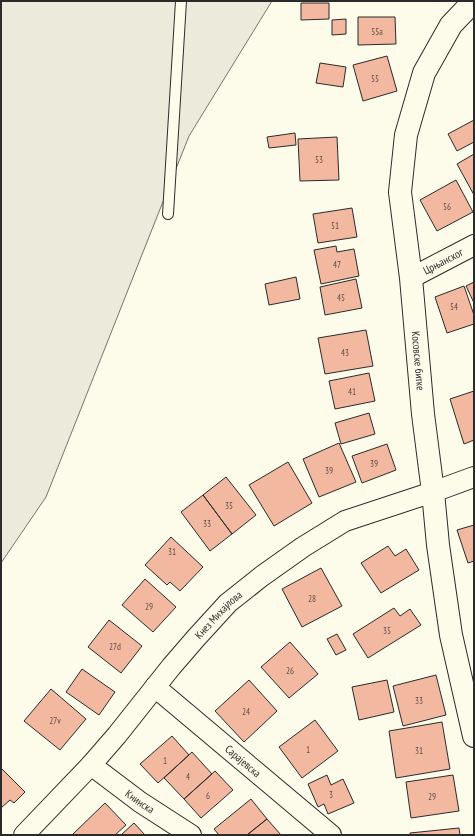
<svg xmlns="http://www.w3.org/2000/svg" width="475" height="836" viewBox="0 0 475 836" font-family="'PT Sans Narrow',sans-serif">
	<rect width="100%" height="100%" fill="#fdfbea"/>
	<!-- green -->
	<path fill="#ecebdb" stroke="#74746e" d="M1 1H272L189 136 46 497 1 563Z"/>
	<!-- building -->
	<path fill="#f2b8a0" stroke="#2b2b2b" d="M301 3H329V19L301 20Z
		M358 17H395L396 44 358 45Z
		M346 19V34L332 35V20Z
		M387 56 397 91 363 101 353 65Z
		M320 63 346 67 343 87 316 83Z
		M474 120V142L457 151 448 134Z
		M295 133 296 145 269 148 267 137Z
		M337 137 339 180 300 181 298 139Z
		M474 154V195L457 164Z
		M456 180 473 212 437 231 420 200Z
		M352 208 357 237 318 243 313 214Z
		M336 246 337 252 354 249 359 276 321 284 314 250Z
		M296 277 300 299 269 305 265 284Z
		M356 279 362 308 325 315 320 287Z
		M474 282V303L466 286Z
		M464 286 474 315V324L447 333 435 297Z
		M366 330 373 366 325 374 318 338Z
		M369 373 375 401 335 409 329 381Z
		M474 391V440L464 444 450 399Z
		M369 413 375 434 341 444 335 423Z
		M339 443 356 482 319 497 303 459Z
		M387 444 396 470 362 483 352 456Z
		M288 462 312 503 274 526 249 485Z
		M226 477 256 515 232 534 203 495Z
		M203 495 232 534 210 551 181 512Z
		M474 525V561L468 563 457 530Z
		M171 537 203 567 180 591 170 582 167 585 145 565Z
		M388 546 395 556 406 549 419 570 381 593 361 563Z
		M321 568 342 606 302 627 282 589Z
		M145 579 176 607 153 632 122 605Z
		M394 608 400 616 410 609 421 625 368 658 353 634Z
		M109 620 142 646 121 673 88 647Z
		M337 634 346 650 336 655 327 639Z
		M290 642 318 674 289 698 261 667Z
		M82 669 115 692 99 715 66 692Z
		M436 675 446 715 403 726 393 686Z
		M249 680 277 711 244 742 215 711Z
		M387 680 394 712 359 720 352 687Z
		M51 689 86 719 60 750 24 721Z
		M315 720 338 751 302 778 279 747Z
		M442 722 450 769 396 778 389 731Z
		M172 736 189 755 158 783 140 764Z
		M192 752 212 774 184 799 164 778Z
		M1 768 25 792 14 803 10 800 1 808Z
		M215 771 233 790 201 818 184 799Z
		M327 775 331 785 343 779 354 803 328 814 324 804 318 807 308 784Z
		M453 775 459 811 411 818 406 782Z
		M251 799 267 819 247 835H219L214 829Z
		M105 803 126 825 115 835H72Z
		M267 819 281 835H247Z
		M134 823 145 835H121Z
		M459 828 460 835H410V833Z"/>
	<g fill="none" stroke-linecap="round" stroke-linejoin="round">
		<!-- lane casing -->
		<g stroke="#2b2b2b" stroke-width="12">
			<path id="lane" d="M168 214 181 1"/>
		</g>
		<!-- street casing -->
		<g stroke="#2b2b2b" stroke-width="22">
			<g id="street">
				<path id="s1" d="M411 278 474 245"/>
				<path id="s2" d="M155 687 331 835"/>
				<path id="s3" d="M91 765 140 802 191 835"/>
				<path id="s4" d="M24 835 91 765 117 735 171 667 196 638 228 603 262 576 303 547 345 521 433 492 474 477"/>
			</g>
		</g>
		<!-- secondary casing -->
		<g stroke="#2b2b2b" stroke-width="24">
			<g id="secondary">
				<path id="s5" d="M474 1 451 25 424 73 406 135 400 192 411 278 423 414 433 492 438 545 451 635 474 736"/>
			</g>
		</g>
		<!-- lane -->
		<use href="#lane" stroke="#fdfbea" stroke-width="10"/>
		<!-- street -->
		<use href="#street" stroke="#fdfbea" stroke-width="20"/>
		<!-- secondary -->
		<use href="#secondary" stroke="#fdfbea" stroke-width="22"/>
	</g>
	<g text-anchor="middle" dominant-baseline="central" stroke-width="3" stroke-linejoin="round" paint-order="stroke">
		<!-- number labels -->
		<g font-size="9" fill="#5d4e48">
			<text x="377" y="31">55a</text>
			<text x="375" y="78">55</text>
			<text x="319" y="159">53</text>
			<text x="447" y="206">56</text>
			<text x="335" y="225">51</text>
			<text x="337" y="264">47</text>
			<text x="341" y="297">45</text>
			<text x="454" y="306">54</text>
			<text x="345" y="352">43</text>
			<text x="352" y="391">41</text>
			<text x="374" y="463">39</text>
			<text x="329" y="470">39</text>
			<text x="229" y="505">35</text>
			<text x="207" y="523">33</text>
			<text x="172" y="551">31</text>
			<text x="312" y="598">28</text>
			<text x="149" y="606">29</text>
			<text x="387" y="630">35</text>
			<text x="115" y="646">27d</text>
			<text x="290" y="670">26</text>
			<text x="419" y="700">33</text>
			<text x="246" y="711">24</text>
			<text x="55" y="720">27v</text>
			<text x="308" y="749">1</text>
			<text x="419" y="750">31</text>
			<text x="165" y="760">1</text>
			<text x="188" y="776">4</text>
			<text x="331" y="794">3</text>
			<text x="208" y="795">6</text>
			<text x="432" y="796">29</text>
		</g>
		<!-- street labels -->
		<g font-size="11" fill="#2b2b2b" stroke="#fdfbea">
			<text stroke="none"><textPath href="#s1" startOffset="36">Црњанског</textPath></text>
			<text stroke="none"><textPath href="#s5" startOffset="380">Косовске битке</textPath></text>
			<text stroke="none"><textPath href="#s4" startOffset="294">Кнез Михајлова</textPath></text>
			<text stroke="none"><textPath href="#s2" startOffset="115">Сарајевска</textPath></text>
			<text stroke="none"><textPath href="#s3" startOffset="61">Книнска</textPath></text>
		</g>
	</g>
	<!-- border -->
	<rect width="475" height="836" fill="none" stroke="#2b2b2b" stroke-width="4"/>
</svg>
